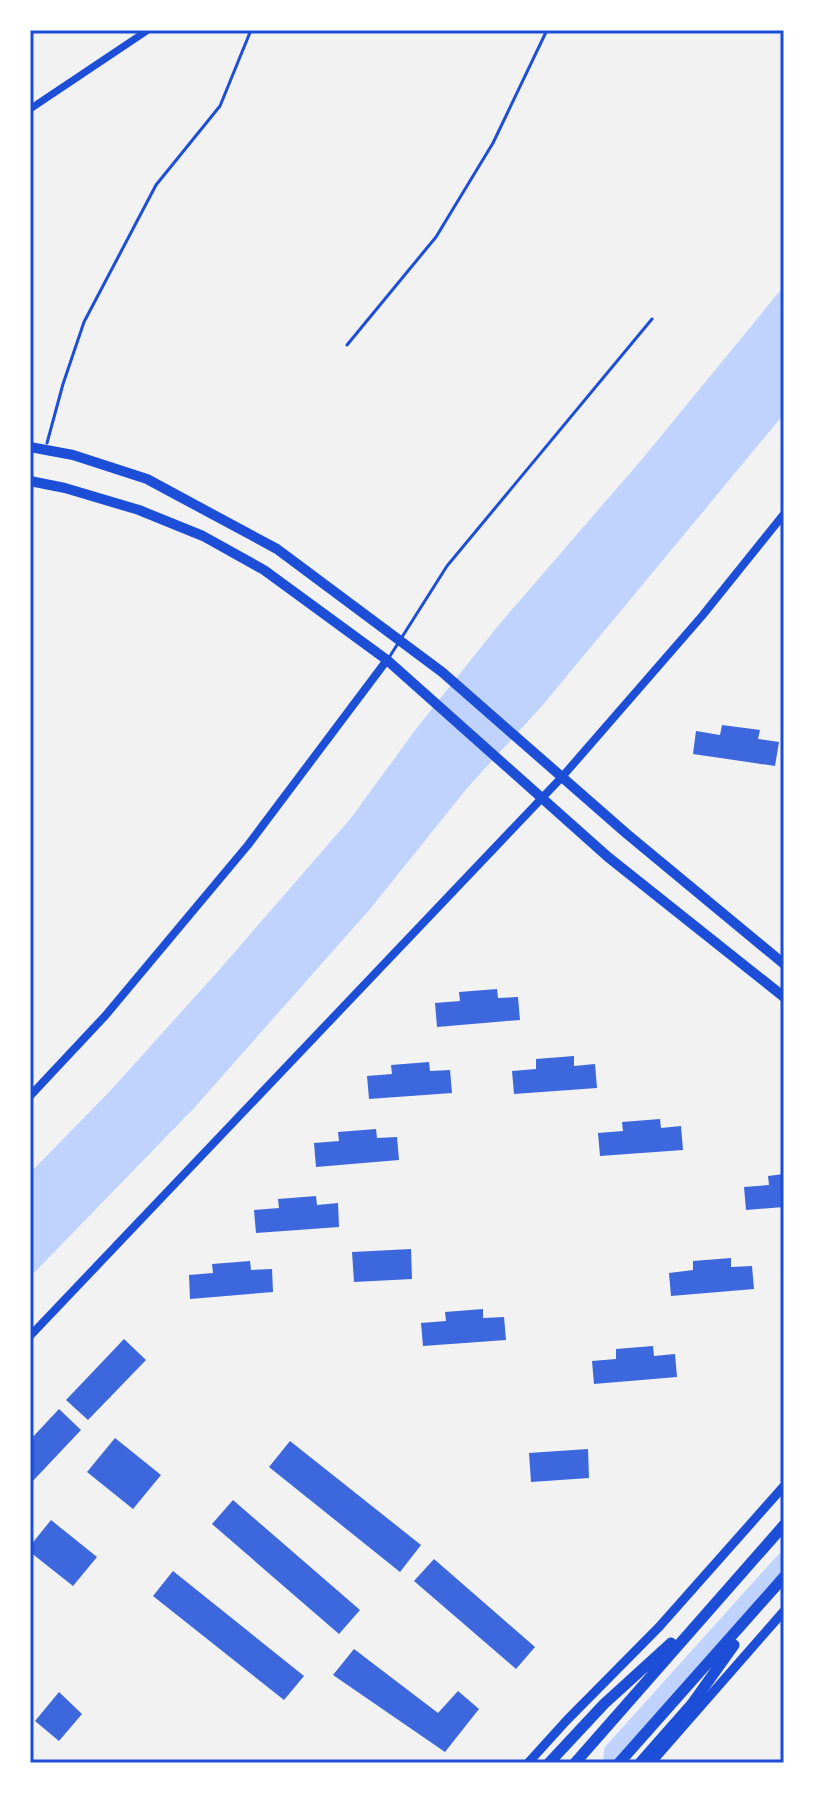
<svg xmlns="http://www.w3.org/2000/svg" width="814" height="1793" viewBox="0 0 814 1793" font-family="'Golos Text',sans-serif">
	<rect width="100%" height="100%" fill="#f2f2f2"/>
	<!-- water -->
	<path fill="#bfd3fe" d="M784 286V414L541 707 468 787 370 909 194 1108 30 1277V1173L111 1090 220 969 351 818 416 729 497 627 643 458Z"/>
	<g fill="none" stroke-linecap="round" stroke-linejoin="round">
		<!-- canal -->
		<path stroke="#bfd3fe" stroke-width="16" d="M611 1763 612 1751 784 1560"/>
	</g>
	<!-- building -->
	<path fill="#3d67dc" d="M722 725 760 730 758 739 779 742 775 766 693 754 696 731 720 735Z
		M497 989 498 998 518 997 520 1020 437 1027 435 1003 460 1001 459 992Z
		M574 1056V1066L595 1064 597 1088 514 1094 512 1071 536 1069V1059Z
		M429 1062 430 1071 450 1070 452 1093 369 1099 367 1076 392 1074 391 1065Z
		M660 1119 661 1128 681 1126 683 1150 600 1156 598 1133 623 1131 622 1122Z
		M376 1129 377 1138 397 1137 399 1160 316 1167 314 1143 339 1141 338 1132Z
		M784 1174V1207L746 1210 744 1187 769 1185 768 1176Z
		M316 1196 317 1205 338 1203 339 1227 256 1233 254 1210 279 1208 278 1199Z
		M411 1249 412 1279 354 1282 352 1252Z
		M731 1258V1267L752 1266 754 1289 671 1296 669 1273 693 1270V1261Z
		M250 1261 251 1270 272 1269 273 1292 190 1299 189 1275 213 1273 212 1264Z
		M483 1309V1318L504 1317 506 1340 423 1346 421 1323 446 1321 445 1312Z
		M124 1339 146 1360 88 1420 66 1400Z
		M653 1346 654 1356 675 1354 677 1377 594 1384 592 1361 616 1359V1349Z
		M59 1409 81 1430 30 1484V1440Z
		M115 1438 161 1475 133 1509 87 1472Z
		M290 1441 421 1545 400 1572 269 1467Z
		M588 1449 589 1478 531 1482 529 1453Z
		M233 1500 360 1610 339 1634 212 1524Z
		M51 1520 97 1557 73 1586 30 1552V1546Z
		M434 1559 535 1647 516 1669 414 1581Z
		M173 1571 304 1676 284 1700 153 1596Z
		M354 1649 438 1713 458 1691 479 1709 445 1752 333 1675Z
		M59 1692 82 1714 59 1741 35 1721Z"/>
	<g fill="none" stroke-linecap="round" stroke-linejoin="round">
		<!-- service -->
		<path stroke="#1d4ed8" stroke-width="3" d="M347 345 436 237 493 143 547 30
			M47 443 63 384 84 322 156 185 220 106 251 30
			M390 656 447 566 652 319"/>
		<!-- minor -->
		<path stroke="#1d4ed8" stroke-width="7" d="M30 109 148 30"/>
		<!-- tertiary -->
		<path stroke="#1d4ed8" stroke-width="8" d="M30 1096 105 1016 248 845 387 660
			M30 1336 562 777 702 616 784 514"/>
		<!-- secondary -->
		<path stroke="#1d4ed8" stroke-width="9" d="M528 1763 567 1720 659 1627 784 1486
			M651 1763 784 1611"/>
		<!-- primary -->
		<path stroke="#1d4ed8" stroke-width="10" d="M30 447 73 455 147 479 277 549 442 672 627 834 784 964
			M30 481 65 488 139 510 203 536 264 570 387 660 608 857 784 997"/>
		<!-- trunk -->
		<path stroke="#1d4ed8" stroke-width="11" d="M549 1763 604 1704 671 1643
			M575 1763 784 1525
			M619 1763 784 1577
			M640 1763 692 1704 734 1645"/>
	</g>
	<!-- border -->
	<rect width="814" height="1793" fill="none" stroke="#ffffff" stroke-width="64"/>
	<rect x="32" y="32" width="750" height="1729" fill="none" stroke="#1d4ed8" stroke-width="3"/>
</svg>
